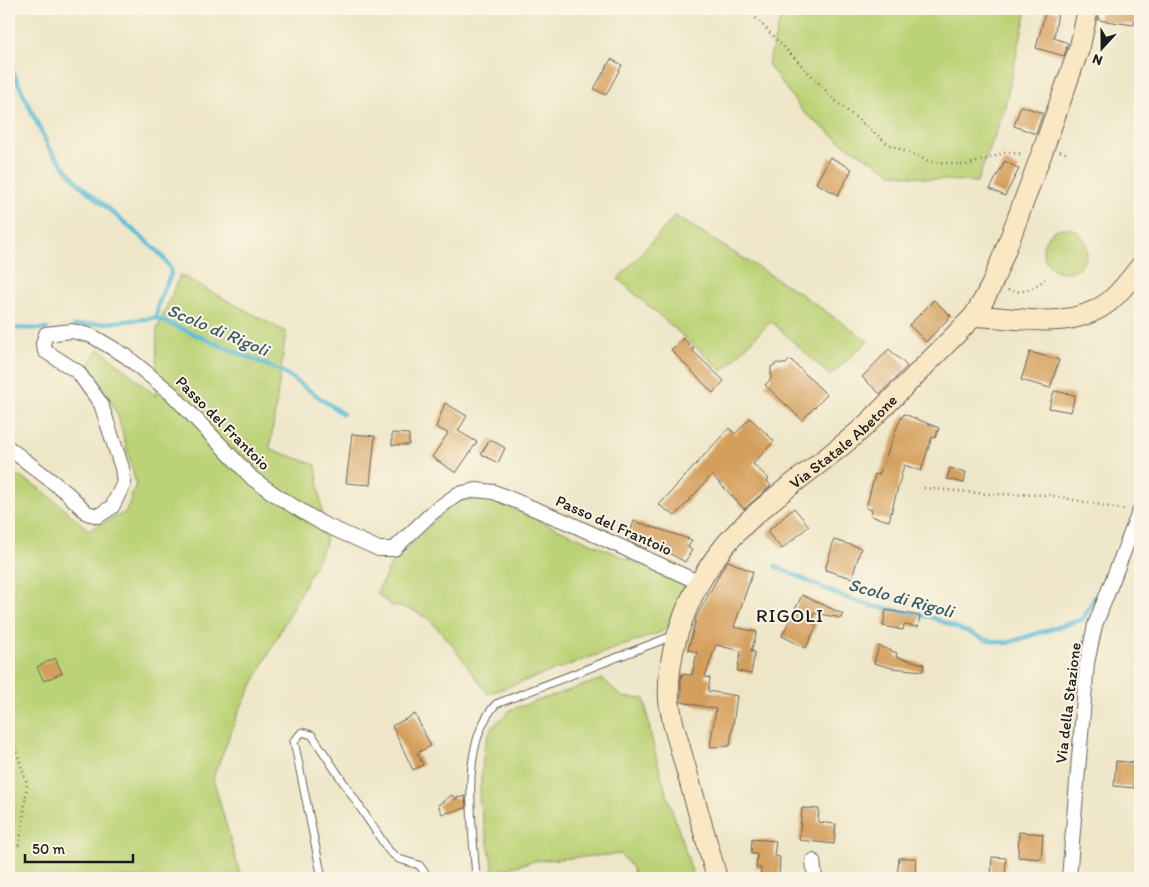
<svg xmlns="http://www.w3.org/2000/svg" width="1149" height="887" viewBox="0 0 1149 887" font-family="Itim,sans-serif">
	<rect width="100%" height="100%" fill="#fcf5e5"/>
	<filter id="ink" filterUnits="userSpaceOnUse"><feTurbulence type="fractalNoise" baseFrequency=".02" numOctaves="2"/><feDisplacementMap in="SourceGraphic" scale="10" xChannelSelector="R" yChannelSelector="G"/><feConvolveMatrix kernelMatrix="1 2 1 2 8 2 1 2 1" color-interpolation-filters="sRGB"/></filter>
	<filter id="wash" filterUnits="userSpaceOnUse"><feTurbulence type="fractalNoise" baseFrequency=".0096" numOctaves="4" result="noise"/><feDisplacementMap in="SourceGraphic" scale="20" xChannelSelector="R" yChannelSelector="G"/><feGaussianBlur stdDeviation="1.12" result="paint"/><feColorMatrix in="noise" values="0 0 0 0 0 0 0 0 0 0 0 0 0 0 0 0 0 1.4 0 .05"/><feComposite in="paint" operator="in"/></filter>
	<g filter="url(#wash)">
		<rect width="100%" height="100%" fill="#eee6c7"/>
		<!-- green -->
		<path fill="#bcd276" stroke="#6c7749" d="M783 9H1027L1003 114 977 182 929 179 892 173 844 144 803 112 768 64Z
			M675 216 798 292 868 341 830 376 771 321 723 371 618 279Z
			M1043 250a22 22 0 1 1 44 0a22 22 0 1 1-44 0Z
			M180 275 286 332 270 449 316 465 326 543 239 711 213 778 241 878H9V470L42 490 89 530 126 512 136 484 118 416 107 394 87 367 99 348 156 396 157 329Z
			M492 500 687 585 670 625 661 632 488 694 450 642 429 619 410 609 390 605 377 593 395 556 411 545 455 501Z
			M603 679 622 697 645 699C652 760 676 819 694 878H636L631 866 620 854 534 861 494 872 479 800 484 748 491 728 512 709Z"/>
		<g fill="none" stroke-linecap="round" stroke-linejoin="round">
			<!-- stream -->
			<path stroke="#58bcd6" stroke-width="4.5" d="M9 69 13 72 49 148 79 184 153 247 163 257 170 268 171 274 159 301 156 318
				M74 326 156 318 283 372 343 414
				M9 328 47 329
				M775 566 841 596 872 606 931 617 987 640 1007 643 1083 619 1095 597"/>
		</g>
		<g id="blocks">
			<!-- building -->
			<path fill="#d49f5c" d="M1046 9 1058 12 1054 38 1068 43 1064 56 1036 48Z
				M1100 9H1122L1136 11 1134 25 1098 20Z
				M611 59 622 65 606 95 594 89Z
				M1021 106 1043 113 1036 134 1014 126Z
				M830 157 852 169 838 195 816 183Z
				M1005 161 1019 169 1005 196 990 189Z
				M934 300 951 316 926 342 909 325Z
				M683 338 694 349 692 350 724 381 713 393 671 350Z
				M889 349 907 366 880 394 862 377Z
				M1030 352 1059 360 1050 388 1021 380Z
				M790 359 827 395 802 420 765 385 771 379V367L777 363 786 364Z
				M1054 391 1075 395 1071 412 1049 408Z
				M445 403 467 416 458 431 477 442 456 473 432 457 448 433 436 427Z
				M904 414 939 428 935 438 932 437 921 471 904 465 889 521 871 516 872 510 866 508 875 474 879 475 899 422Z
				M750 418 774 441 753 464 769 479 767 481 771 486 744 509 712 475 675 516 659 505 729 428 735 434Z
				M392 433 409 434V445H392Z
				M352 434 375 436 370 485 346 483Z
				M490 439 505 448 498 463 481 454Z
				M950 468 966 472 964 483 947 479Z
				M794 508 809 526 782 549 767 532Z
				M634 521 692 540 688 547 692 550 685 562 649 542 646 549 628 540Z
				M834 540 861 548 852 578 825 570Z
				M728 561 753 572 734 627 757 632 751 651 755 652 751 674 737 671 741 651 716 645 705 677 710 678 708 691 737 696 730 746 710 747 716 709 681 702V679L682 674 692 675 697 652 688 650 696 618 721 571Z
				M802 595 843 614 841 618 814 613 812 623 817 625 806 648 782 636Z
				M886 610 920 616 918 627 904 625 903 630 883 626Z
				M879 646 897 653 896 657 924 664 923 671 892 668 874 663Z
				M55 658 62 673 44 681 37 667Z
				M415 714 431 746 417 753 423 765 413 770 392 726Z
				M1116 761 1137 763 1134 788 1114 786Z
				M452 795 454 799 465 796 466 808 442 814 438 805Z
				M802 808 819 809 818 822 836 824 834 844 799 840Z
				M1019 832 1043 834 1041 859 1018 857Z
				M752 839 776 841 774 856 780 857 779 878H760L761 868H756L757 854H751Z
				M992 857 1006 858 1005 878H991Z
				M899 858H916L915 878H897Z"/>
		</g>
	</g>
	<g filter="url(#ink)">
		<use href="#blocks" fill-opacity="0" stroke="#666358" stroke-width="1"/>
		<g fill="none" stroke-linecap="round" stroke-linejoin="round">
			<!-- lane casing -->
			<g stroke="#666358" stroke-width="9">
				<path id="lane" d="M322 878 294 741 302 732 312 735 389 851 399 859 419 865 429 878
					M476 878C473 826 458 746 496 704L675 635"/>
			</g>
			<!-- street casing -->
			<g stroke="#666358" stroke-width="16">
				<path id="street" d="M9 448 67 493 87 513 98 516 112 507 124 483 122 468 101 404 78 372 45 351 43 344 46 334 72 331 92 336 126 356 172 394 253 479 280 498 323 524 379 549H394L433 512 458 494 476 490 494 492 569 523 700 583
					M813 861 815 878
					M1069 878 1087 663 1095 625 1140 510"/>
			</g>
			<!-- secondary casing -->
			<g stroke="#666358" stroke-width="22">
				<g id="secondary">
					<path d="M974 316C1018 317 1068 331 1106 304 1119 295 1130 279 1140 267"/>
					<path id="s1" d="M717 878 673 723C672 716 670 708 669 700 666 640 696 574 738 531 776 492 824 463 865 426L974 316 983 301 992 284 1009 241 1043 150 1080 46 1088 9"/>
				</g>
			</g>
			<!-- path -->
			<path stroke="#666358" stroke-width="2.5" stroke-dasharray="1 4" stroke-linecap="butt" d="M744 9 750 12 839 104 888 144 928 161 966 165 994 157 1004 152 1023 154
				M1060 151 1066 153
				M1008 290C1021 295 1035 288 1045 279
				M924 488 989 494 1049 495 1126 510
				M9 728 27 784 22 830 18 849"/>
			<!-- lane -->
			<use href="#lane" stroke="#fff" stroke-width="7"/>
			<!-- street -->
			<use href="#street" stroke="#fff" stroke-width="14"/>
			<!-- secondary -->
			<use href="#secondary" stroke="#fae7c3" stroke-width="20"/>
		</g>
	</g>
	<g text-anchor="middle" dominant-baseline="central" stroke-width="4" stroke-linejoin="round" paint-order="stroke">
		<!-- street labels -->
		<g font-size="16" fill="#1c1c1c" stroke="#fcf5e5">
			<text transform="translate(223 423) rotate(45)">Passo del Frantoio</text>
			<text stroke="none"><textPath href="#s1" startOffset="510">Via Statale Abetone</textPath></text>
			<text transform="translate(614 525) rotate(24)">Passo del Frantoio</text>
			<text transform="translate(1068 703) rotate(-83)">Via della Stazione</text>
		</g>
		<!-- water labels -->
		<g font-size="18" font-style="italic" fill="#345c66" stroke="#fcf5e5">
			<text transform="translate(218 330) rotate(23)">Scolo di Rigoli</text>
			<text transform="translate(901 598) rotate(15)">Scolo di Rigoli</text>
		</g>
		<!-- quarter labels -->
		<g font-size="19" letter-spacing="1" fill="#1c1c1c" stroke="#fcf5e5">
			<text x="790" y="615">RIGOLI</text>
		</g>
	</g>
	<!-- margin -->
	<rect width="1149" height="887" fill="none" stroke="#fcf5e5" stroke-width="30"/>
	<!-- north arrow -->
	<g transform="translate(1102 48) rotate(201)" stroke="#fcf5e5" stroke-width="4" paint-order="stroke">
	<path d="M0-4L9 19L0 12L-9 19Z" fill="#1c1c1c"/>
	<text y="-8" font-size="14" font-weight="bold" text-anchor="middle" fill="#1c1c1c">N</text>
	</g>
	<!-- scale -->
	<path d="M25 854v8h108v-8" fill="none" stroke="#1c1c1c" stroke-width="2.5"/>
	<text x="32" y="854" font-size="15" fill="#1c1c1c" stroke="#fcf5e5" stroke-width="4" paint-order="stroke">50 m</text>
</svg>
